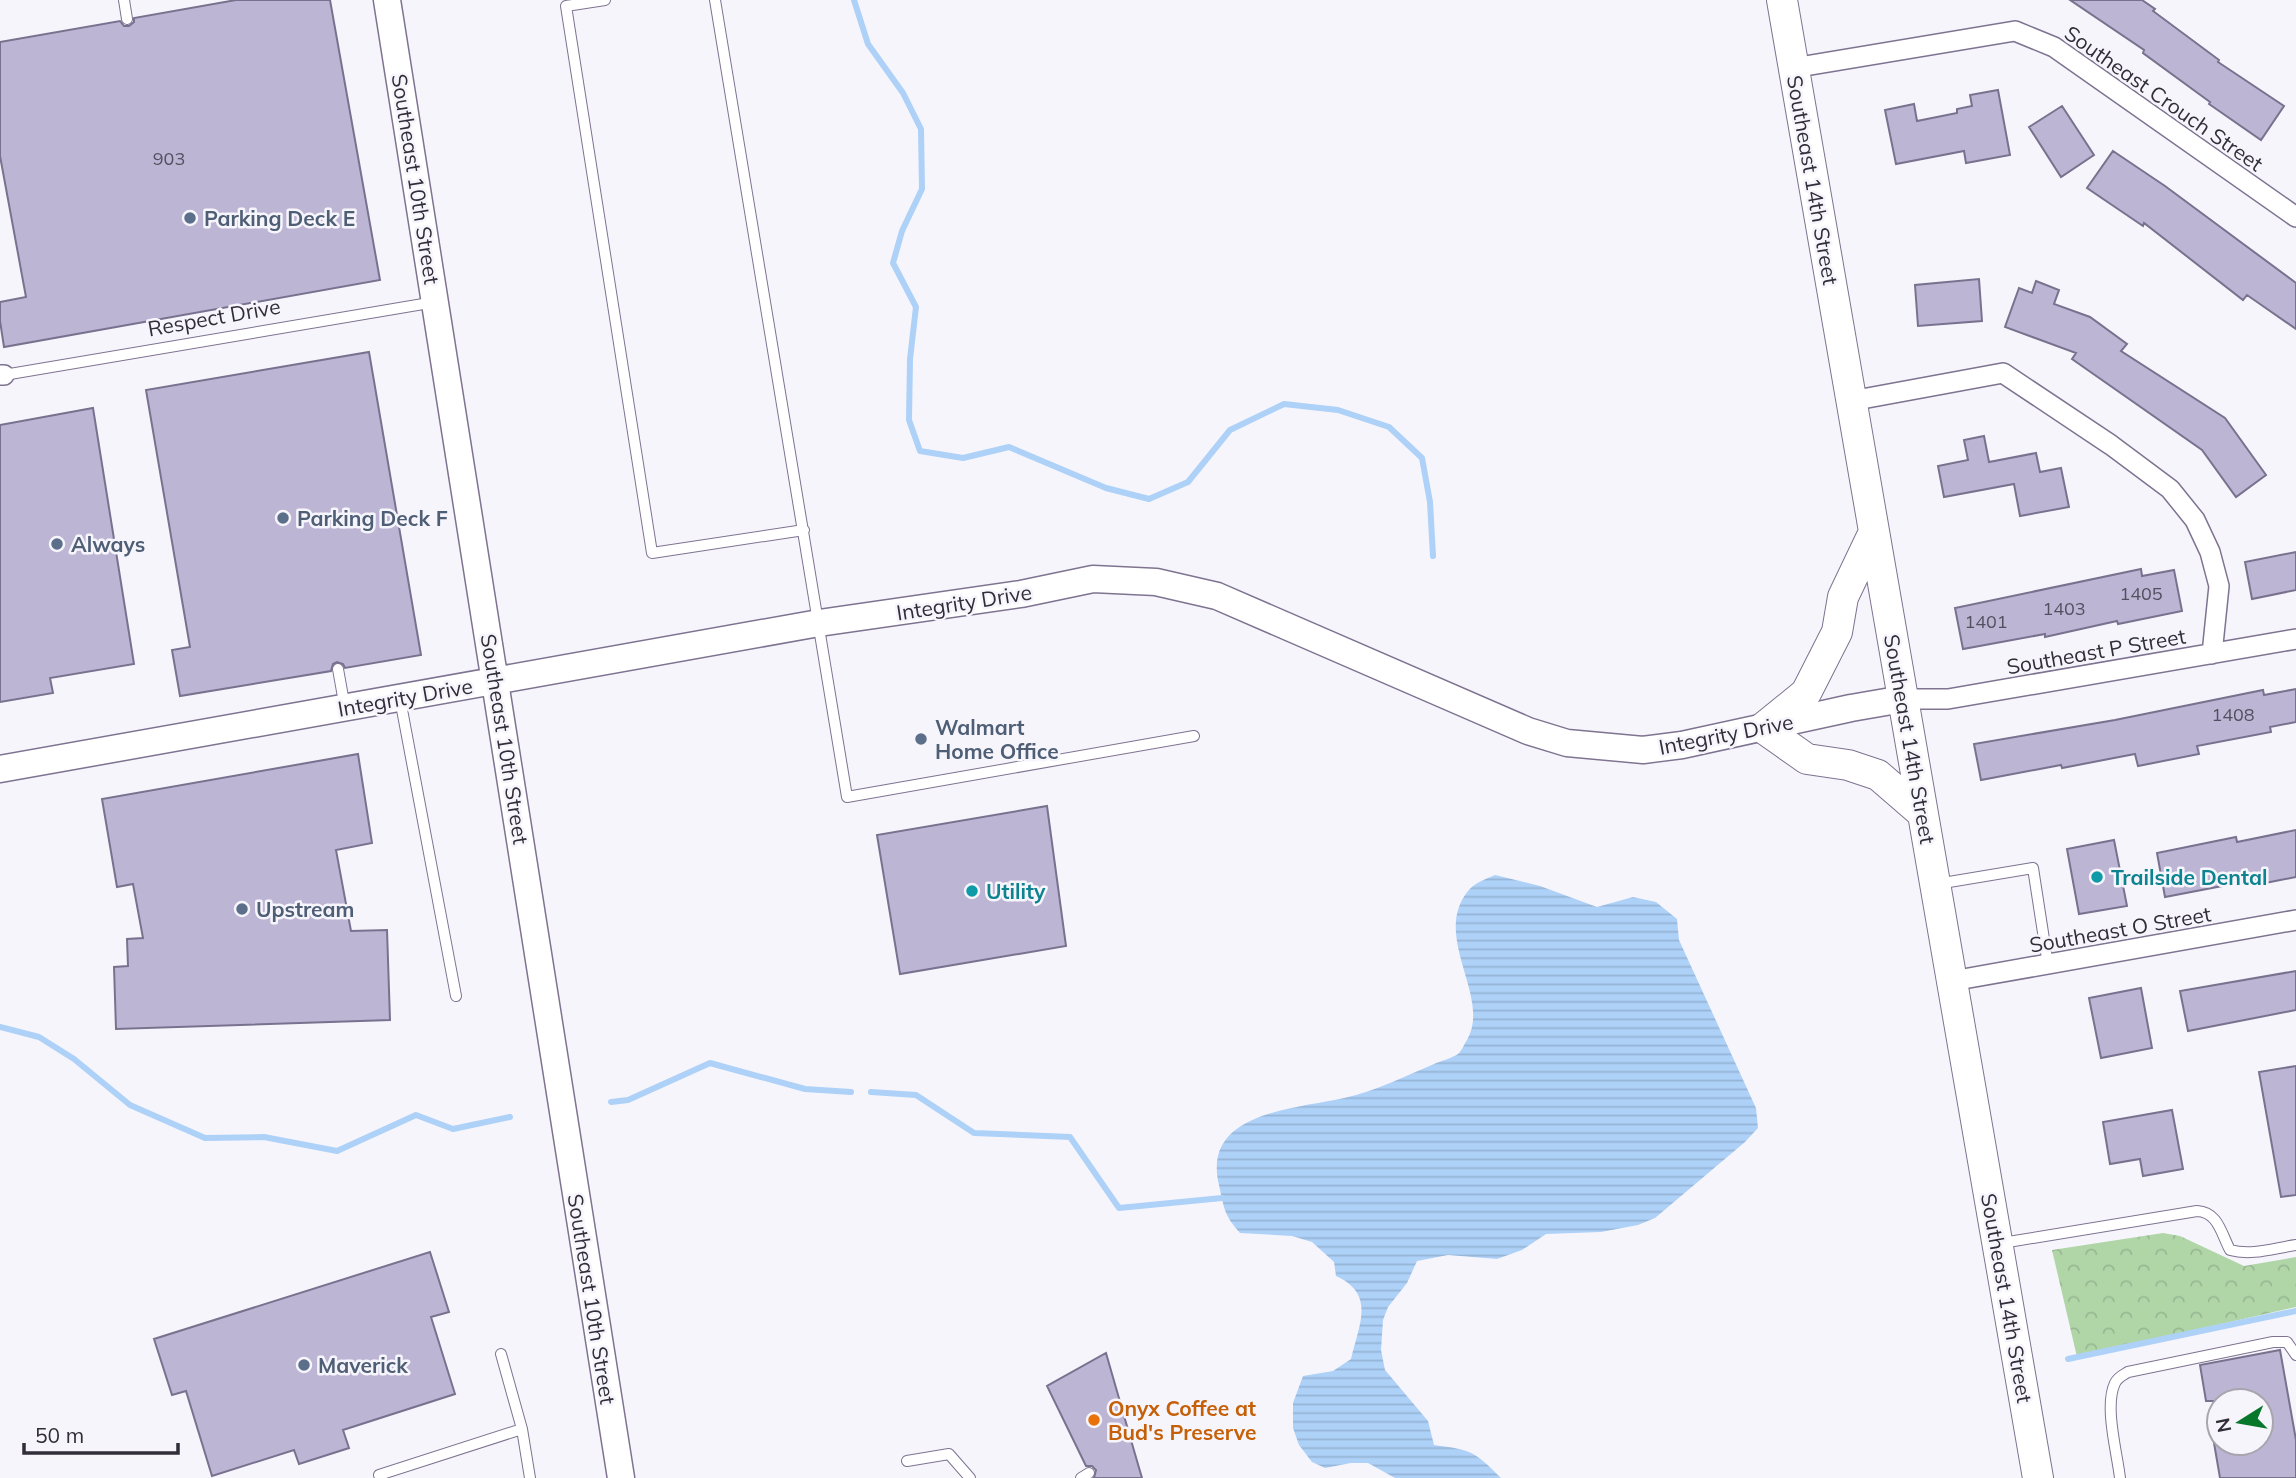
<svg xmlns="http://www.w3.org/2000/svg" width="2296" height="1478" viewBox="0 0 2296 1478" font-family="Mulish,sans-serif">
	<defs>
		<pattern id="park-crowns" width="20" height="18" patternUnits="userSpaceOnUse" patternTransform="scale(1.75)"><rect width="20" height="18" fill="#b0d6a8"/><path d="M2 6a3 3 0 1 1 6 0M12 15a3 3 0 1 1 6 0" fill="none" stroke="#98b891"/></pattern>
		<pattern id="water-rules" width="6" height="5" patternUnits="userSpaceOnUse" patternTransform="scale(1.75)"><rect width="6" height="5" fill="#aed1f8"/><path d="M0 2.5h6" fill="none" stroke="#96b4d5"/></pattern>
	</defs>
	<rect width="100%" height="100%" fill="#f7f5fc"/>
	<!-- park -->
	<path fill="url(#park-crowns)" d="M2163 1233 2180 1236 2244 1266 2296 1257V1307L2077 1357 2052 1250Z"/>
	<!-- water -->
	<path fill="url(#water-rules)" d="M1495 875 1540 886 1597 907 1633 897 1656 902 1677 919 1679 940 1756 1108 1758 1128 1745 1142 1655 1218 1638 1225 1601 1232 1546 1234 1522 1250 1497 1259 1448 1255 1417 1261 1407 1283 1388 1307 1383 1320 1381 1350 1385 1370 1428 1421 1434 1445C1472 1450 1474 1451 1501 1478H1395L1368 1463H1351L1325 1468 1312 1462 1299 1445 1293 1428V1403L1303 1376 1333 1371 1351 1359C1359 1325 1376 1294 1336 1276L1334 1262 1312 1242 1292 1236 1240 1233C1224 1215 1224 1208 1219 1185 1201 1112 1295 1109 1344 1098 1374 1092 1405 1076 1434 1064 1441 1061 1452 1058 1458 1054 1462 1051 1464 1044 1467 1040 1492 997 1431 937 1468 891 1474 883 1486 879 1495 875Z"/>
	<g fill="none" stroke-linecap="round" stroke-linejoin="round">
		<!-- stream -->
		<path stroke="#aed1f8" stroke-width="6" d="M854 0 868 44 903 93 921 129 922 189 902 231 893 263 916 307 910 359 909 420 920 451 963 458 1009 447 1106 488 1149 499 1188 482 1230 430 1284 404 1338 410 1389 427 1422 458 1430 502 1433 556
			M0 1027 39 1037 74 1059 130 1105 205 1138 264 1137 337 1151 416 1115 453 1129 510 1117
			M871 1092 916 1095 974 1133 1070 1137 1119 1208 1222 1198
			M611 1102 628 1100 710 1063 805 1089 851 1092
			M2068 1359 2296 1311"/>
	</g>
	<!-- building -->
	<path fill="#bdb5d4" stroke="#79728f" stroke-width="2" d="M236 0H330L380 280 4 347 0 321V302L26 297 0 156V42L120 21 124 26H129L134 22V18Z
		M2070 0H2142L2155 9 2153 11 2219 60 2218 62 2284 106 2261 140 2209 104 2210 102 2143 53 2144 50Z
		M1998 90 2010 155 1966 163 1964 151 1896 164 1885 110 1914 104 1917 121 1957 113V109L1972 106 1970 95Z
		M2062 106 2094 155 2061 177 2029 127Z
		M2113 151 2165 186 2296 283V329L2247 295 2243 300 2144 223 2143 226 2087 188Z
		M1979 279 1982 321 1918 326 1915 285Z
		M2036 281 2059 290 2054 304 2090 317 2127 344 2121 351 2225 418 2266 475 2236 497 2202 450 2072 359 2076 353 2005 327 2019 288 2032 293Z
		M369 352 421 655 345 668 343 664 337 662 333 664 331 671 180 696 172 650 190 647 146 390Z
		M93 408 134 664 50 678 53 693 0 702V425Z
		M1984 436 1989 462 2036 453 2040 472 2061 468 2069 507 2020 516 2014 484 1944 497 1938 466 1968 460 1964 440Z
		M2296 552V590L2252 599 2245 562Z
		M2141 569 2142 576 2174 570 2182 611 2118 624 2117 621 2045 637V634L1963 649 1955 608Z
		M2296 689V722L2270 727 2271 732 2197 746 2199 754 2138 766 2135 754 2062 768 2061 765 1981 780 1974 744 2115 720 2263 690 2264 695Z
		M358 754 372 843 336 850 351 931 387 930 390 1020 116 1029 114 967 128 966 127 939 143 938 133 884 117 887 102 799Z
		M1047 806 1066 946 900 974 877 835Z
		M2296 830V877L2265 883 2264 878 2165 897 2157 853 2236 837 2237 842Z
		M2114 840 2127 906 2079 914 2067 849Z
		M2296 971V1010L2188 1031 2180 991Z
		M2141 988 2152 1048 2101 1058 2089 998Z
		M2296 1066V1195L2281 1197 2259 1072Z
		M2172 1110 2183 1169 2143 1176 2140 1159 2110 1164 2103 1122Z
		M430 1252 449 1312 431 1317 455 1394 343 1430 349 1448 299 1464 294 1450 212 1476 186 1391 172 1395 154 1339Z
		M2280 1350 2296 1440V1478H2220L2214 1443H2261V1401H2206L2200 1365Z
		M1106 1353 1135 1454 1142 1478H1094L1096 1470 1092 1466H1086L1047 1386Z"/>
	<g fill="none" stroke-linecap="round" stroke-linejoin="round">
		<!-- lane casing -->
		<g stroke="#7e7390" stroke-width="12">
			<path id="lane" d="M124 0 127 19
				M605 0 566 6 652 553 804 530
				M715 0 847 797 1194 736
				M4 375 435 302
				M338 669 345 708
				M400 699 456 996
				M1937 884 2033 868 2048 965
				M2002 1243 2197 1211C2218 1212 2221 1233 2230 1250 2252 1256 2274 1248 2296 1245
				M501 1354 522 1429
				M907 1461 949 1454 970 1478
				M379 1475 522 1429 530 1478
				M1081 1478 1089 1473
				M2120 1478C2117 1452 2104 1406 2115 1383 2118 1377 2123 1375 2128 1372L2273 1342H2287L2296 1355"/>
		</g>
		<!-- street casing -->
		<g stroke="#7e7390" stroke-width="22">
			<path id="street" d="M1793 68 2015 31 2054 47 2296 217
				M0 375H4
				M1851 401 2003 373 2111 445 2170 489 2195 520 2210 552 2219 586 2212 654
				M1903 699H1948L2296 639
				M1952 981 2296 920"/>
		</g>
		<!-- secondary casing -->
		<g stroke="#7e7390" stroke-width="29">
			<path id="secondary" d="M387 0 621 1478
				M0 769 819 623 1021 594 1093 579 1156 582 1217 596 1528 731 1567 743 1643 750 1682 745 1851 708 1903 699"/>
		</g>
		<!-- primary casing -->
		<g stroke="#7e7390" stroke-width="32">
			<path id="primary" d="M1782 0 2038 1478
				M1874 532 1843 597 1837 632 1806 693 1763 728 1807 759 1848 765 1878 775 1922 813"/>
		</g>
		<!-- lane -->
		<use href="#lane" stroke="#fff" stroke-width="10"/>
		<!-- street -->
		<use href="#street" stroke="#fff" stroke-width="19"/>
		<!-- secondary -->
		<use href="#secondary" stroke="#fff" stroke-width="26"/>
		<!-- primary -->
		<use href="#primary" stroke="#fff" stroke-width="30"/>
	</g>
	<!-- markers -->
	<g fill="#5c6f8a" stroke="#f7f5fc" stroke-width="2.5">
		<circle cx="190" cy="218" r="7"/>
		<circle cx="283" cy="518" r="7"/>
		<circle cx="57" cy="544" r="7"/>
		<circle cx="921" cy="739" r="7"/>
		<circle cx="242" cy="909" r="7"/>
		<circle cx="304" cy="1365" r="7"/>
	</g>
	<g fill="#0f9aa8" stroke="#f7f5fc" stroke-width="2.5">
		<circle cx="2097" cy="877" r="7"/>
		<circle cx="972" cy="891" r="7"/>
	</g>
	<circle fill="#e8710a" stroke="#f7f5fc" stroke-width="2.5" cx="1094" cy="1420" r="7"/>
	<g text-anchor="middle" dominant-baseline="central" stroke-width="5" stroke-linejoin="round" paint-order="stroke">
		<!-- number labels -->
		<g font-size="18" fill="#544f60">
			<text x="169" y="158">903</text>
			<text x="2141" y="593">1405</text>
			<text x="2064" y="608">1403</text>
			<text x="1986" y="621">1401</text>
			<text x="2233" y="714">1408</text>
		</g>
		<!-- street labels -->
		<g font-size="21" fill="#312d39" stroke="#f7f5fc">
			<text transform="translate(2164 98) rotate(35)">Southeast Crouch Street</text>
			<text transform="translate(416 179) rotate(81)">Southeast 10th Street</text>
			<text transform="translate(1813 180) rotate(80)">Southeast 14th Street</text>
			<text transform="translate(214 317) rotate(-10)">Respect Drive</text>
			<text transform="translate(964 602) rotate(-9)">Integrity Drive</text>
			<text transform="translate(2096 651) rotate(-10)">Southeast P Street</text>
			<text transform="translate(405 697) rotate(-10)">Integrity Drive</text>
			<text transform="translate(1726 734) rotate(-11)">Integrity Drive</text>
			<text transform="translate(505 739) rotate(81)">Southeast 10th Street</text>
			<text transform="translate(1910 739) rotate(80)">Southeast 14th Street</text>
			<text transform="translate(2120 929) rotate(-10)">Southeast O Street</text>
			<text transform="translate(2007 1298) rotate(80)">Southeast 14th Street</text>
			<text transform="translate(592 1299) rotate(81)">Southeast 10th Street</text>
		</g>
		<!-- service labels -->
		<g font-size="21" font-weight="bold" fill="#4e5e75" stroke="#f7f5fc" text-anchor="start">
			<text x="204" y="218">Parking Deck E</text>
			<text x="297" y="518">Parking Deck F</text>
			<text x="71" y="544">Always</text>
			<text x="935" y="727">Walmart<tspan x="935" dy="24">Home Office</tspan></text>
			<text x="256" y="909">Upstream</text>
			<text x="318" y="1365">Maverick</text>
		</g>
		<!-- culture labels -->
		<g font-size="21" font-weight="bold" fill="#0d838f" stroke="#f7f5fc" text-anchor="start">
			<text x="2111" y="877">Trailside Dental</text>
			<text x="986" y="891">Utility</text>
		</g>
		<!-- food labels -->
		<g font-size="21" font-weight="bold" fill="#c56008" stroke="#f7f5fc" text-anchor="start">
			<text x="1108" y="1408">Onyx Coffee at<tspan x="1108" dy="24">Bud's Preserve</tspan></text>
		</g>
	</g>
	<!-- north arrow -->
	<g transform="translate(2240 1422) rotate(259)"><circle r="33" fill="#f7f5fc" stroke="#a8a5ae" stroke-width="2"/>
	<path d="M0-5L12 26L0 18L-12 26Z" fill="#06772b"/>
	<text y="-10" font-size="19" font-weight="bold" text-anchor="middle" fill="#312d39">N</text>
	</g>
	<!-- scale -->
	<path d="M24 1443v10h154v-10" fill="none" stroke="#312d39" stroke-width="3.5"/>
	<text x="35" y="1443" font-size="21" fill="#312d39" stroke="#f7f5fc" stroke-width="5" paint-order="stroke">50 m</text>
</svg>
